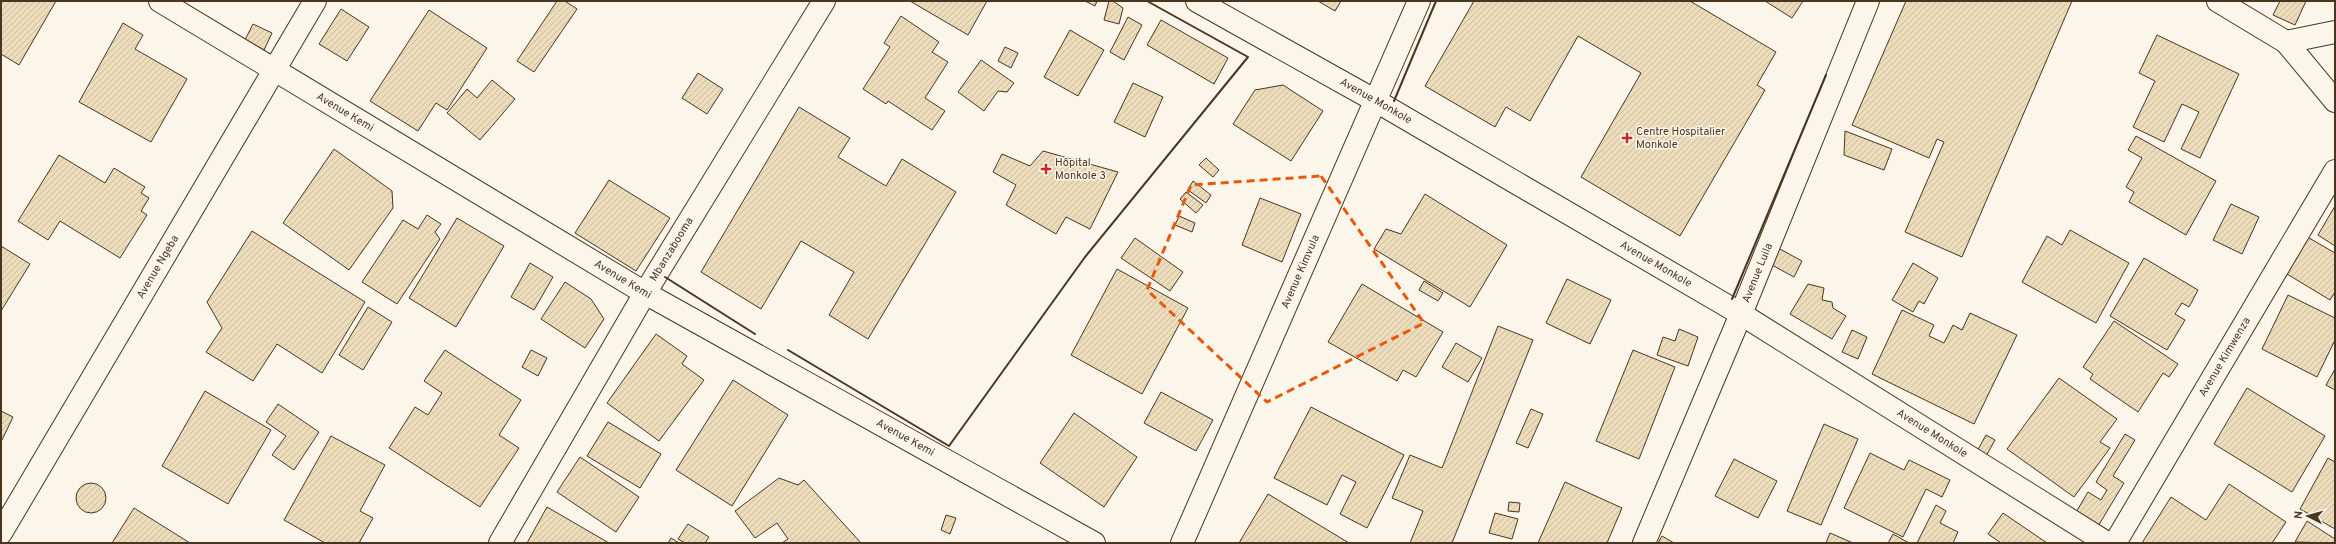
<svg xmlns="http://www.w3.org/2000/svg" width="2336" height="544" viewBox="0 0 2336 544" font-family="Overpass,sans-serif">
	<defs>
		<pattern id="building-hatch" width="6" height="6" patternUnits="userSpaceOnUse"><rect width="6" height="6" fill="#ecdcbc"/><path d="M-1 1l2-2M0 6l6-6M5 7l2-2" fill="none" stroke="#ccbda1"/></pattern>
	</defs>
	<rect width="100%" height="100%" fill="#fbf6e9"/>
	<!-- building -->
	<path fill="url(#building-hatch)" stroke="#4a3520" d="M1 1H56L19 65 1 54Z
		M557 1H565L577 9 534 72 517 61Z
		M910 1H987L968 35Z
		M1085 1H1097L1095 6Z
		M1109 1H1113L1123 8 1119 24 1104 20Z
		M1318 1H1341L1335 11Z
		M1474 1H1690L1776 52 1757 85 1765 90 1680 236 1581 177 1641 73 1578 36 1530 121 1506 107 1495 127 1425 86Z
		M1765 1H1803L1792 18Z
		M1906 1H2072L1962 257 1905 232 1944 142 1937 139 1929 158 1852 125Z
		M2280 1H2306L2295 25 2273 15Z
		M341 9 369 27 347 61 319 44Z
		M429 10 487 48 447 110 436 103 418 131 370 101Z
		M901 16 939 42 932 52 948 62 925 98 945 111 932 130 888 101 886 104 863 89 890 47 884 43Z
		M1128 17 1142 25 1124 60 1110 52Z
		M1161 20 1228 58 1214 84 1147 45Z
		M123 23 143 35 135 49 187 79 151 142 79 102Z
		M253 24 272 33 264 50 245 40Z
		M1070 30 1104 50 1078 96 1044 77Z
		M2157 35 2239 74 2200 158 2181 149 2199 112 2182 104 2164 142 2133 127 2155 81 2139 73Z
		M1005 47 1018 53 1011 68 998 61Z
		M981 60 1014 83 1007 92 998 91 984 111 958 92Z
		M698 73 723 89 707 114 682 98Z
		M492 80 515 99 480 140 447 113 467 89 477 98Z
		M1133 83 1163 97 1145 137 1114 122Z
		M1283 85 1323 111 1291 161 1233 124 1255 90Z
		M799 107 850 138 838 157 886 186 902 159 956 192 868 339 829 315 854 272 801 241 761 309 701 272Z
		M1845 131 1892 149 1884 170 1844 155Z
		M2136 136 2216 181 2186 235 2129 202 2134 192 2126 187 2142 158 2128 150Z
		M334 149 392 191 393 208 349 270 283 223Z
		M1043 151 1118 172 1090 229 1066 217 1056 234 1006 205 1016 185 993 172 1002 154 1030 166Z
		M59 155 105 183 114 168 145 187 141 193 149 198 141 211 147 215 120 258 60 221 48 240 18 221Z
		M1206 158 1219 170 1213 177 1199 165Z
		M609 180 670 218 636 271 575 233Z
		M1193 181 1211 195 1206 203 1188 190Z
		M1186 192 1203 205 1196 213 1180 199Z
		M1425 194 1507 245 1470 307 1374 249 1386 229 1401 234Z
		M1260 198 1301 214 1282 262 1242 245Z
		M2231 204 2259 217 2242 254 2213 240Z
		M2335 206V246L2318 235Z
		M427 215 441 224 435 232 440 239 397 304 362 282 403 220 418 229Z
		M1179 216 1195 223 1192 232 1175 225Z
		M457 218 504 246 456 327 409 298Z
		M2070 230 2129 263 2096 323 2022 282 2047 236 2062 245Z
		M252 231 365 302 322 373 277 344 253 381 206 352 222 328 207 302Z
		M2304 235 2335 253V292L2330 300 2282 271Z
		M1135 238 1183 272 1170 291 1121 258Z
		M1 246 30 264 1 311Z
		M1778 248 1802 261 1794 277 1770 264Z
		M2144 258 2198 290 2189 307 2182 303 2175 314 2185 320 2167 350 2110 316Z
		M530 263 553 277 534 310 511 297Z
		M1913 263 1938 278 1924 304 1919 301 1913 312 1892 300Z
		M1117 269 1188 308 1142 394 1071 355Z
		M1567 279 1611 300 1590 344 1546 323Z
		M1424 281 1443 293 1438 301 1419 290Z
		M565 282 591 299 604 319 585 348 541 319Z
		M1362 284 1443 332 1416 377 1403 370 1397 381 1328 342Z
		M1808 284 1824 288 1822 300 1832 302 1833 308 1846 316 1832 339 1790 314Z
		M2288 295 2335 318V340L2317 377 2262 349Z
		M368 307 392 322 363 370 339 355Z
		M1902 310 1934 325 1929 336 1944 343 1953 325 1962 330 1970 313 2017 335 1974 424 1872 374Z
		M2114 321 2178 364 2169 377 2163 373 2138 412 2090 379 2093 374 2083 367Z
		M1498 326 1533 340 1452 543H1410L1423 511 1392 498 1410 455 1442 468Z
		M1679 329 1698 337 1688 366 1657 355 1663 337 1675 341Z
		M1852 330 1867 337 1858 359 1842 352Z
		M656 334 687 356 682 364 704 380 659 441 607 403Z
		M1456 343 1482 358 1468 382 1442 367Z
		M445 350 521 400 499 435 519 448 480 507 389 448 415 407 428 415 442 393 424 381Z
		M531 350 547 358 538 376 522 367Z
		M1633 350 1675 367 1639 459 1596 441Z
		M2335 369V390L2326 385Z
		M2059 378 2117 419 2100 442 2110 448 2074 497 2007 449Z
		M733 380 788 415 732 506 676 470Z
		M2247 388 2325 436 2292 492 2214 444Z
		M205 391 271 430 228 504 162 466Z
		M1161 392 1213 420 1196 451 1144 423Z
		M278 404 319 432 294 470 272 455 286 436 266 422Z
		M1311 407 1404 455 1367 528 1340 514 1356 482 1342 475 1327 505 1274 478Z
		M1531 409 1543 414 1528 448 1516 443Z
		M1 411 13 417 1 442Z
		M1074 413 1137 457 1104 507 1040 463Z
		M608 422 661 454 640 488 587 456Z
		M1824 424 1858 439 1821 525 1787 511Z
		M2125 434 2135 440 2113 476 2124 483 2097 528 2075 514 2088 492 2101 500 2107 490 2096 482Z
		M1986 435 1995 440 1985 458 1976 453Z
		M331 436 385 465 360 511 373 518 359 543H325L284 520Z
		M1870 453 1904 470 1909 460 1950 480 1942 497 1926 489 1903 537 1844 508Z
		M580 457 639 497 616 532 557 492Z
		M2328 458 2335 462V529L2300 509Z
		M1734 459 1777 481 1758 518 1715 496Z
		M779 478 798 485 804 480 861 543H782L788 539 777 523 755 538 735 511Z
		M1565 482 1622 508 1607 543H1538Z
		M76 498a15 15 0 1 1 30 0a15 15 0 1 1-30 0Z
		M2229 484 2286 522 2272 543H2142L2171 497 2206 520Z
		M1268 494 1349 543H1239Z
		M1509 502 1520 503 1519 512 1508 511Z
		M1936 505 1946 511 1940 523 1958 532 1953 543H1917Z
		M547 507 609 543H527Z
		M134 508 190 543H112Z
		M1495 513 1518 519 1512 539 1489 533Z
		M2003 513 2047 543H2001L1988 534Z
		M946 515 956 518 950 534 941 530Z
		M2307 521 2335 539V543L2295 542Z
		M688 524 709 537 705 543H685L678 539Z
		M1830 533 1853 543H1826Z
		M1893 534 1909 543H1888Z
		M1662 536 1674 543H1658Z
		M671 538 679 543H668Z"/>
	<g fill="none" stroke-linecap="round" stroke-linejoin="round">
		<!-- minor casing -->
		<g stroke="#4a3520" stroke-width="24">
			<g id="minor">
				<path id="s1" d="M160 1 645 293 1094 543"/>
				<path id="s2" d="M1197 1 1376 101 1741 314 2107 543"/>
				<path d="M2218 1 2286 42 2335 32"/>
				<path d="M2286 42 2335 101"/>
				<path id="s3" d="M1 533 315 1"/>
				<path id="s4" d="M500 543 645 293 824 1"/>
				<path id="s5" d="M1182 543 1419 1"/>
				<path id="s6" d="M1644 543 1741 314 1868 1"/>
				<path id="s7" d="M2115 543 2335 171"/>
			</g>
		</g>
		<!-- minor -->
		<use href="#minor" stroke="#fbf6e9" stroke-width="22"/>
		<!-- wall -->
		<path stroke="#4a3520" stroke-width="2" d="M2272 1H2276
			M1394 101 1436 1
			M665 277 755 334
			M1732 299 1826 75
			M788 350 949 446 1085 257 1248 57 1147 1"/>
	</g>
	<!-- marked area -->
	<path fill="none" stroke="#e8590c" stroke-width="3" stroke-dasharray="8 5" stroke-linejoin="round" d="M1321 176 1424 323 1267 402 1147 290 1191 185Z"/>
	<!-- markers -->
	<g fill="#c62828" stroke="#fbf6e9" stroke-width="1.5">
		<path d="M1625 132h4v4h4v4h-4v4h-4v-4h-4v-4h4z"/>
		<path d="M1044 163h4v4h4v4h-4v4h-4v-4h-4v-4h4z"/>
	</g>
	<g text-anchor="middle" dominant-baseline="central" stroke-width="3" stroke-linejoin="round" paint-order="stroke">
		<!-- street labels -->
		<g font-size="11" fill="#4a3520" stroke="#fbf6e9">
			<text stroke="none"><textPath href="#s2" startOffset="205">Avenue Monkole</textPath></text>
			<text stroke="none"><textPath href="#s1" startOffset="216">Avenue Kemi</textPath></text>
			<text stroke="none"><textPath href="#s4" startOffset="340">Mbanzabooma</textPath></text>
			<text stroke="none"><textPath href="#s2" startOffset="529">Avenue Monkole</textPath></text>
			<text stroke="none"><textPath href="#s3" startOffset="309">Avenue Ngeba</textPath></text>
			<text stroke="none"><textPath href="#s5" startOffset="296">Avenue Kimvula</textPath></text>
			<text stroke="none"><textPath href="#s6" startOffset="293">Avenue Luila</textPath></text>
			<text stroke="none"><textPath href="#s1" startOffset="540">Avenue Kemi</textPath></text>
			<text stroke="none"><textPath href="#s7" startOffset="216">Avenue Kimwenza</textPath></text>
			<text stroke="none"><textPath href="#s2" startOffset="853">Avenue Monkole</textPath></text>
			<text stroke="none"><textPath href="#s1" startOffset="864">Avenue Kemi</textPath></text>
		</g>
		<!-- poi labels -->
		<g font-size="11" fill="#4a3520" stroke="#fbf6e9" text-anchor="start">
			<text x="1636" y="132">Centre Hospitalier<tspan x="1636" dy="13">Monkole</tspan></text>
			<text x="1055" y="163">Hôpital<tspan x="1055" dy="13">Monkole 3</tspan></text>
		</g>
	</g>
	<!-- border -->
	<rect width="2336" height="544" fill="none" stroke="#4a3520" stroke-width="4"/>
	<!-- north arrow -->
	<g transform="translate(2308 516) rotate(276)" stroke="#fbf6e9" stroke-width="3" paint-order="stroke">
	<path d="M0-3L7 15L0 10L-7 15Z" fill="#4a3520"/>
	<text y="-6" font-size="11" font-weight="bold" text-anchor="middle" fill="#4a3520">N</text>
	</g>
</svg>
